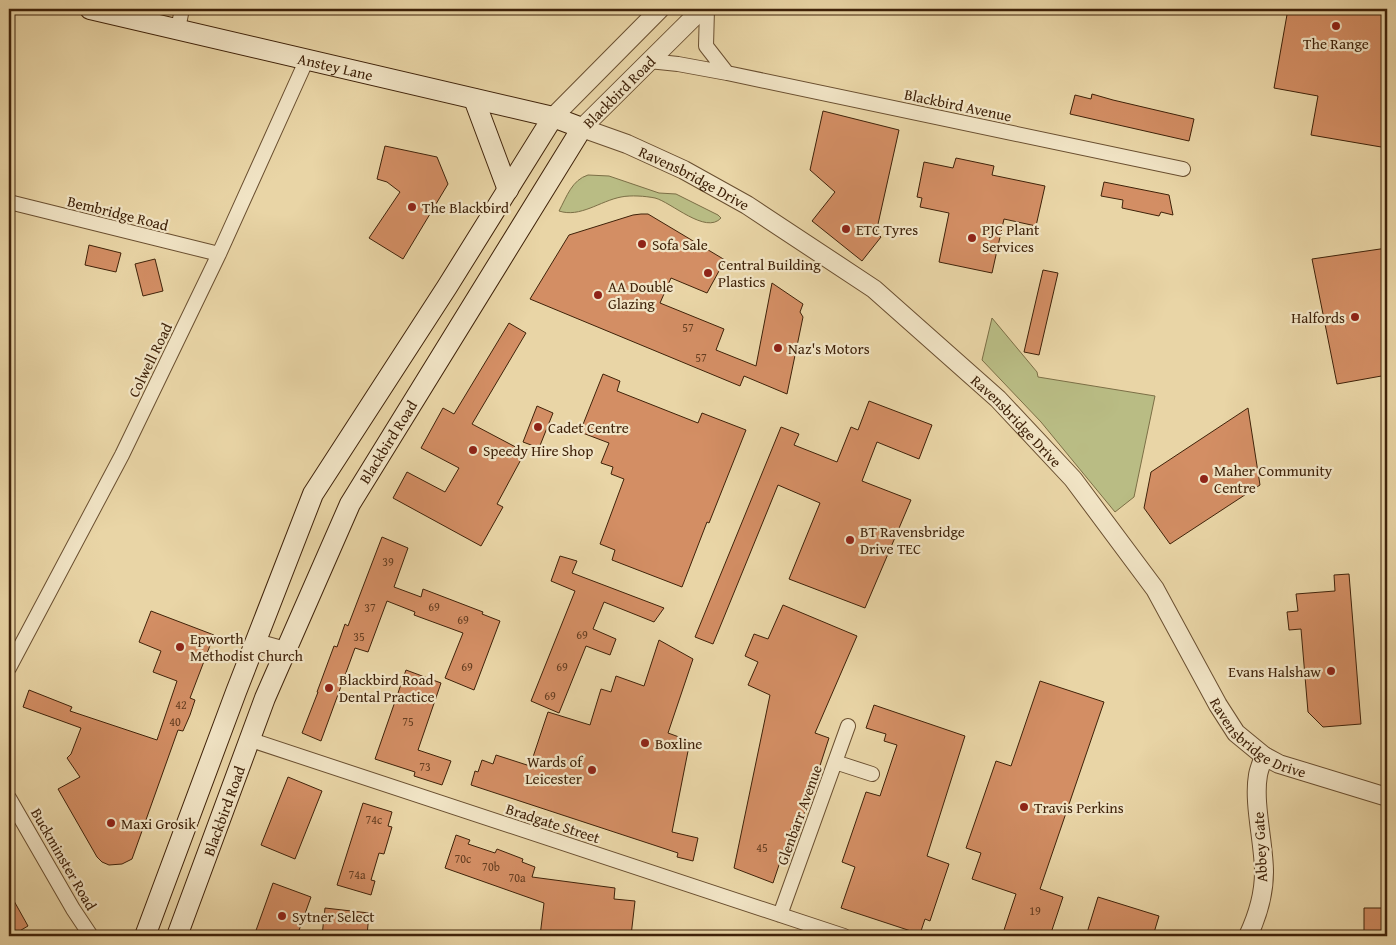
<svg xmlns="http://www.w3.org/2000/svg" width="1396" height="945" viewBox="0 0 1396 945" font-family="'Gentium Book Plus',serif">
	<rect width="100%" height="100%" fill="#e9d5a6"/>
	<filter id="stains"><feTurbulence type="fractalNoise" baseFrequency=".004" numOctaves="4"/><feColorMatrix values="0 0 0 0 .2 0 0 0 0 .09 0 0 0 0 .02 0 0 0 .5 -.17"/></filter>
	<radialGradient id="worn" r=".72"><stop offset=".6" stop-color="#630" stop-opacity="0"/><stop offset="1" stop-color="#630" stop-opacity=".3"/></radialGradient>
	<!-- green -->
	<path fill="#b9bc84" stroke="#7c6f46" d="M588 175 609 176 659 193 676 194 718 215 721 218C706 235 671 202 655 198 645 196 631 195 621 197 600 201 580 218 559 211 567 196 572 180 588 175Z
		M992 318 1037 372 1038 377 1155 396 1134 497 1115 512 1041 422 982 360Z"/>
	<!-- building -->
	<path fill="#d38e64" stroke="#3f2209" d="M1288 9H1387V148L1311 135 1318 96 1274 88Z
		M1092 94 1113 100 1194 119 1189 141 1070 114 1075 95 1091 99Z
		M823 111 899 130 876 233 881 237 862 261 812 221 835 192 810 170Z
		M385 146 437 157 448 184 403 259 369 238 400 192 387 182 377 179Z
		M956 158 994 166 992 175 1045 186 1036 226 1004 219 992 273 939 262 949 213 920 207 922 198 917 197 924 162 953 168Z
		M1104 182 1169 195 1173 215 1161 212 1159 216 1122 208 1123 200 1101 196Z
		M641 214H648L725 260 707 293 671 278 660 303 724 329 716 350 756 366 772 283 803 304 800 312 803 317 787 394 744 376 740 386 530 299 569 235 633 215Z
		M89 245 121 253 116 272 85 265Z
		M1387 248V375L1337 384 1312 259Z
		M155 259 163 291 143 296 135 264Z
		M1043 270 1058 273 1039 355 1024 352Z
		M509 323 526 333 472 424 525 452 497 504 503 507 481 546 393 498 407 472 445 492 459 468 421 448 443 408 454 414Z
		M603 374 620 381 617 391 698 423 702 413 746 430 709 523 707 522 682 587 612 560 615 550 600 544 624 479 611 474 613 467 601 463 609 443 580 432Z
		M869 401 932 425 919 459 877 442 862 481 911 500 865 608 789 579 820 503 778 485 713 644 695 637 781 427 799 434 794 445 837 462 851 427 858 430Z
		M537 406 553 413 539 448 523 442Z
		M1248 408 1260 485 1170 544 1144 508 1151 472Z
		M382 537 408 548 394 587 421 597 423 589 483 612 482 614 500 621 474 690 445 678 463 633 414 615 415 612 387 601 368 652 355 648 321 741 302 733 318 692H317L334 646 337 647 345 624 348 626Z
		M560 556 577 561 572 573 664 608 654 622 604 602 593 629 616 639 610 655 586 646 559 713 531 701 575 591 551 581Z
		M1349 574 1361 724 1323 727 1308 712 1301 629 1289 630 1287 612 1298 611 1296 594 1335 591 1334 575Z
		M783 605 857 636 815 733 829 738 802 821 795 817 773 883 734 868 770 695 748 685 758 662 745 656 754 634 768 639Z
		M151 611 214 635 190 698 195 700 190 715 183 731 178 730 132 859 122 864 109 865 102 862 97 857 58 789 80 777 67 758 71 754 81 728 23 707 29 690 72 707 70 711 157 740 177 681 153 672 161 651 139 642Z
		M659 640 693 659 668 733 690 741 672 832 698 838 693 861 677 857 678 853 471 785 475 771 478 772 482 760 493 764 496 755 530 766 548 712 590 725 601 689 611 692 616 676 644 686Z
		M406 670 441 683 418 750 451 761 442 785 414 776 415 772 375 759Z
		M1040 681 1104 702 1040 889 1063 897 1050 936H1002L1016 894 972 879 981 853 966 848 996 761 1011 766Z
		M874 705 965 736 927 856 949 864 930 921 925 919 920 934 841 908 855 867 842 862 866 792 880 796 897 745 884 741 886 734 866 728Z
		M288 777 322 791 295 859 261 845Z
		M363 803 392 812 388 826 392 827 384 854 379 853 371 880 375 881 371 895 337 885Z
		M456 835 470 840 468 844 495 853 497 849 523 859 522 862 535 867 532 877 615 888 614 899 635 901 631 936H540L544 903 445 868Z
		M273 883 311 897 297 936H254Z
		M9 892 28 926 11 936H9Z
		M1098 897 1159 916 1153 936H1086Z
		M325 908 369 913 367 936H322Z
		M1364 908H1387V936H1364Z"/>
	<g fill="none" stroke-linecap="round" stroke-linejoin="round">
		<!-- minor casing -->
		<g stroke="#6a4f30" stroke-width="16">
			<path id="minor" d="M707 9 706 46 727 73
				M178 29 182 9
				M649 61 678 64 727 73 1183 169
				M9 202 219 254
				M9 668 122 455 219 254 307 59
				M251 740 844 936
				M835 762 872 774
				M9 798 73 909 91 936
				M780 915 848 726"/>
		</g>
		<!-- tertiary casing -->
		<g stroke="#6a4f30" stroke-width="20">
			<g id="tertiary">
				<path id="s1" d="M702 9 582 128 627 144 684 170 747 205 874 289 998 399 1073 479 1155 589 1218 705 1236 733 1264 756 1279 764 1387 797"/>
				<path d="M553 117 660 9"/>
				<path d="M256 643 285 651"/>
				<path d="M1248 936C1257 917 1264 894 1264 872 1264 843 1253 803 1258 775 1259 769 1262 762 1264 756"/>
			</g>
		</g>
		<!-- secondary casing -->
		<g stroke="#3f2209" stroke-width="22">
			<g id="secondary">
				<path id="s2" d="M90 9 553 117 582 128 350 504 265 698 177 936"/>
				<path d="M474 99 508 190"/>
				<path d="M145 936 236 692 313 494 447 287 553 117"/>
			</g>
		</g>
		<!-- minor -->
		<use href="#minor" stroke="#f1e4c5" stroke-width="14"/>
		<!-- tertiary -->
		<use href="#tertiary" stroke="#f1e4c5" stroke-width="18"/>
		<!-- secondary -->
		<use href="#secondary" stroke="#f1e4c5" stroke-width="20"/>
	</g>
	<!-- markers -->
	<g fill="#8f2418" stroke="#f1e4c5" stroke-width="2">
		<circle cx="1336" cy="26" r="5"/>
		<circle cx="412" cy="207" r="5"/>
		<circle cx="846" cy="229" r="5"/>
		<circle cx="972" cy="238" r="5"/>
		<circle cx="642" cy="244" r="5"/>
		<circle cx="708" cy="273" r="5"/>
		<circle cx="598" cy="295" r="5"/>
		<circle cx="1355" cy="317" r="5"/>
		<circle cx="778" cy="348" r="5"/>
		<circle cx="538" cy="427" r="5"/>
		<circle cx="473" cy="450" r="5"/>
		<circle cx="1204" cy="479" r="5"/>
		<circle cx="850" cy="540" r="5"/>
		<circle cx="180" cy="647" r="5"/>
		<circle cx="1331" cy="671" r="5"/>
		<circle cx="329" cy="688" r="5"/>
		<circle cx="645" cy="743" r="5"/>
		<circle cx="592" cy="770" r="5"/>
		<circle cx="1024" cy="807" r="5"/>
		<circle cx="111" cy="823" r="5"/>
		<circle cx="282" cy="916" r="5"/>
	</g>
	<g text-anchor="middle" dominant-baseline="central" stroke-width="4.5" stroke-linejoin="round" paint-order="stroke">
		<!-- number labels -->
		<g font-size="12" fill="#643d20">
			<text x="688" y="327">57</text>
			<text x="701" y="357">57</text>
			<text x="388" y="561">39</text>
			<text x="434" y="606">69</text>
			<text x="370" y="607">37</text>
			<text x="463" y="619">69</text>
			<text x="582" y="634">69</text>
			<text x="359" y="636">35</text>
			<text x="467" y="666">69</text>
			<text x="562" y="666">69</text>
			<text x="550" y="695">69</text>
			<text x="181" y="704">42</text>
			<text x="175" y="721">40</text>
			<text x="408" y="721">75</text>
			<text x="425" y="766">73</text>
			<text x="374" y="819">74c</text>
			<text x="762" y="847">45</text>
			<text x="463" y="858">70c</text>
			<text x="491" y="866">70b</text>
			<text x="357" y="874">74a</text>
			<text x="517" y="877">70a</text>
			<text x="1035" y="910">19</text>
		</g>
		<!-- poi labels -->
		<g font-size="15" fill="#3f2209" stroke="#f1e4c5" text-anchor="start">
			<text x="1336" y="43" text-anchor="middle">The Range</text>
			<text x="422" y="207">The Blackbird</text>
			<text x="856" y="229">ETC Tyres</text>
			<text x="982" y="229">PJC Plant<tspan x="982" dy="17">Services</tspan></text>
			<text x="652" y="244">Sofa Sale</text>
			<text x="718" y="264">Central Building<tspan x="718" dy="17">Plastics</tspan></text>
			<text x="608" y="286">AA Double<tspan x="608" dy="17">Glazing</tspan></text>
			<text x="1345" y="317" text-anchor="end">Halfords</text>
			<text x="788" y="348">Naz's Motors</text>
			<text x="548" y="427">Cadet Centre</text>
			<text x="483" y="450">Speedy Hire Shop</text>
			<text x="1214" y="470">Maher Community<tspan x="1214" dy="17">Centre</tspan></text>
			<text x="860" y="531">BT Ravensbridge<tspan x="860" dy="17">Drive TEC</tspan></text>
			<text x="190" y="638">Epworth<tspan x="190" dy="17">Methodist Church</tspan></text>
			<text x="1321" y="671" text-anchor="end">Evans Halshaw</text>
			<text x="339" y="679">Blackbird Road<tspan x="339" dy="17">Dental Practice</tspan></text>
			<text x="655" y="743">Boxline</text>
			<text x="582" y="761" text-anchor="end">Wards of<tspan x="582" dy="17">Leicester</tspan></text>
			<text x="1034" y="807">Travis Perkins</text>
			<text x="121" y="823">Maxi Grosik</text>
			<text x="292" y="916">Sytner Select</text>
		</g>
		<!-- street labels -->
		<g font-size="15" fill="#3f2209" stroke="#f1e4c5">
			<text stroke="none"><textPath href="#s2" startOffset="252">Anstey Lane</textPath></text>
			<text transform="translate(619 92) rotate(-45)">Blackbird Road</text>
			<text transform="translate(958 105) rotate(12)">Blackbird Avenue</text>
			<text stroke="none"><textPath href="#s1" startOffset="292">Ravensbridge Drive</textPath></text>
			<text transform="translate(118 213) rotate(14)">Bembridge Road</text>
			<text transform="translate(150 360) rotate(-64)">Colwell Road</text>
			<text stroke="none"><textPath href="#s1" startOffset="698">Ravensbridge Drive</textPath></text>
			<text transform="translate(388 442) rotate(-58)">Blackbird Road</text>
			<text stroke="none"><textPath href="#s1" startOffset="1102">Ravensbridge Drive</textPath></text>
			<text transform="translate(224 811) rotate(-70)">Blackbird Road</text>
			<text transform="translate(799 815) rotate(-70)">Glenbarr Avenue</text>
			<text transform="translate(553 823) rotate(18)">Bradgate Street</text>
			<text transform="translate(1260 847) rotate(-93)">Abbey Gate</text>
			<text transform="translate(64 859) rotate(60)">Buckminster Road</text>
		</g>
	</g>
	<!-- margin -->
	<rect width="1396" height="945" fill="none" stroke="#e9d5a6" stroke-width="30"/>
	<rect x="10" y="10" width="1376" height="925" fill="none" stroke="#3f2209" stroke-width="2.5"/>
	<rect x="15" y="15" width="1366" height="915" fill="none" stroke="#3f2209"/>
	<rect width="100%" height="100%" filter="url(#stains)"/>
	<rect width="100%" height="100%" fill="url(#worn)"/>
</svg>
